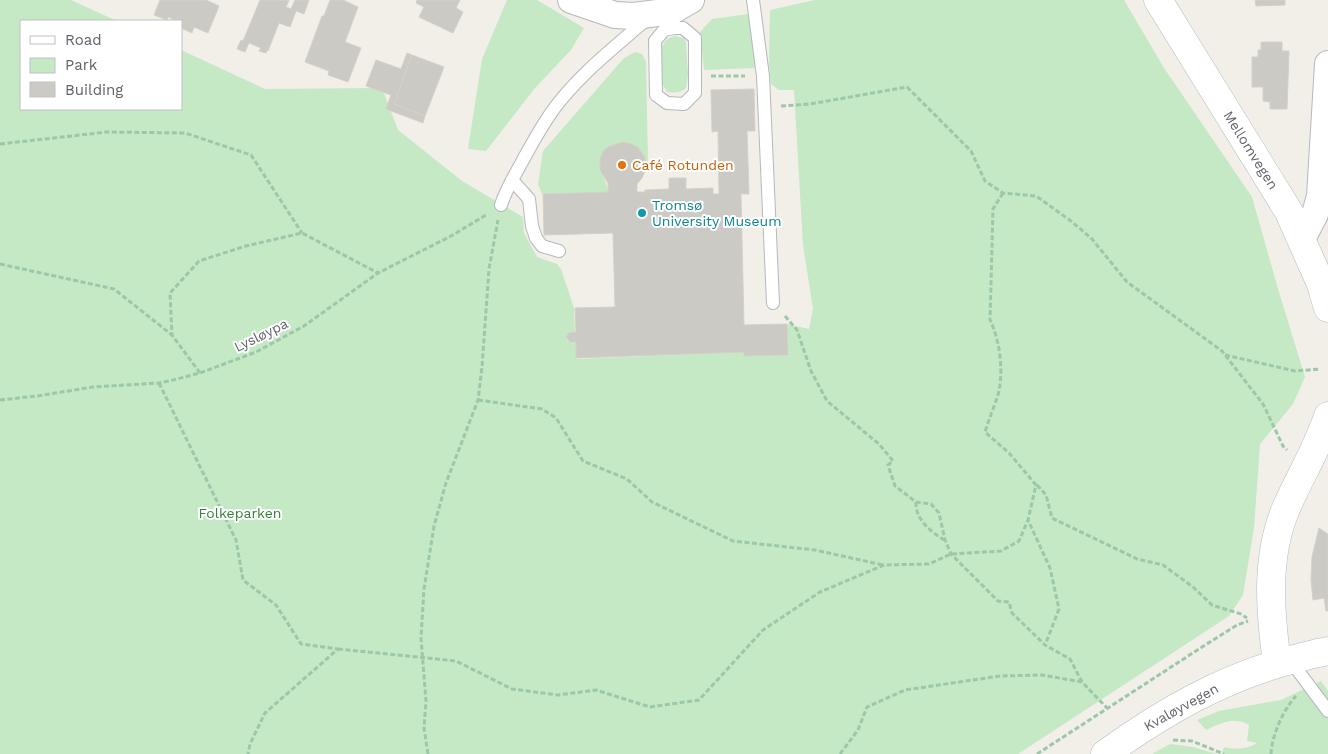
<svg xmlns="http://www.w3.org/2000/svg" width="1328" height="754" viewBox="0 0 1328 754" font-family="'Work Sans',sans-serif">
	<rect width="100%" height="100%" fill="#f1efe8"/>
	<!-- green -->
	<path fill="#c5e8c5" d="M0 0H71L117 21H21V109H181V50L265 89 382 88 398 130 462 181 523 217 524 233 537 257 557 264 561 269 574 308 575 332 568 334 566 338 568 341 576 343V359L744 352 745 356 788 355 787 324 809 329 813 309 803 245 794 90H779L771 84 769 62 770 10 815 0H1124L1164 68 1252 197 1278 289 1305 377 1293 404 1260 444 1254 528 1243 595 1229 616 1018 754H0Z
		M507 0H537L584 28 571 50 535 88 486 151 468 149 482 59Z
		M749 14 755 68 704 70 700 32 712 19Z
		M674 36 684 38 686 42 688 75 686 88C680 93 675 93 667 92L662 83 661 48 666 40Z
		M635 52 642 54 646 62 648 166H646L644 157 603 153C596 173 606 175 608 192L542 194 538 184 543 151 624 58Z
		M1321 681 1328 691V754H1222L1224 747C1235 750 1248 749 1257 743L1247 741 1249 725C1234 716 1221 723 1206 730L1197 720 1219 711 1281 700Z
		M1170 744 1193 747 1217 754H1152Z"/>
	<!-- building -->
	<path fill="#cccac5" stroke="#d6d1c6" d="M160 0H206L219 6 208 33 194 27 192 33 181 28V21H172L173 19 168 17 167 20 154 15Z
		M260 0H289L286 7 291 9 295 0H309L304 14 296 11 290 27 279 23 268 51 267 50 266 53 259 51 261 48 249 43 245 52 237 49 241 40 243 41Z
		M330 0H343L358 7 345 42 361 48 348 82 328 75 329 71 305 62 322 16H324Z
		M417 0H460L456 8 463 12 453 33 419 17 424 7 416 3Z
		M1255 0H1285V5L1256 6Z
		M1261 42H1282V51H1289L1287 109H1270V102L1263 101V87H1252V57H1258V50H1261Z
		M407 53 412 55 394 104 425 116 423 123 386 109 391 95 366 86 376 60 401 69Z
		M412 55 444 67 425 116 394 104Z
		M754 89 755 131H747L749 194H741L744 325 787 324 788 355 744 356V352L576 358V342H570L566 337 569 333 576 332 575 308 615 307 613 233 544 235 543 194 608 192V183L600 170V158L604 150 610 146 623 142 631 144 638 147 645 158V171L642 178 637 184V192H645V190L669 189V178H686V189L713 188V194H719L718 131 712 132 711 90Z
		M1319 528 1328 534V611H1326L1324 598 1313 600 1311 580 1312 557Z"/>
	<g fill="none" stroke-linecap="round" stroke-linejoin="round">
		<!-- lane casing -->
		<g stroke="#b5b8bc" stroke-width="14">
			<path id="lane" d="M753 0 763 76 773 303
				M672 11 674 28H683L695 38V93L684 104 667 103 656 95 655 41 664 30 674 28
				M512 180 529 199 532 226 536 238 542 246 559 251
				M501 205C506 189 515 175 523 160 534 140 545 119 560 101 585 70 617 45 647 19
				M1290 660 1328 711"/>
		</g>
		<!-- street casing -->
		<g stroke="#b5b8bc" stroke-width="28">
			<path id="street" d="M571 0 615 15 634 16 672 11 691 0
				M1302 239 1315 214 1320 196 1328 64"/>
		</g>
		<!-- secondary casing -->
		<g stroke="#b6babf" stroke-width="29">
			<path id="secondary" d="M1158 0 1289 212 1321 284 1328 308
				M1277 663C1270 611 1265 556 1287 506 1300 476 1318 448 1328 416
				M1105 754C1162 713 1222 678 1291 660 1303 657 1315 653 1328 651"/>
		</g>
		<!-- path -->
		<path stroke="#9cc7a9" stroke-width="3" stroke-dasharray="5 2.5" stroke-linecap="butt" d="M711 76H745
			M781 106 810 104 907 87 971 151 985 181 1003 193 1036 196 1071 221 1092 239 1127 282 1222 351 1263 404 1283 446 1287 450
			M0 144 107 132 185 133 251 155 302 233
			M1003 193 993 209 990 320C1000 341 1004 371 998 395 994 407 989 419 985 432L1009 453 1036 485 1028 520 1050 568 1059 609 1045 645
			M0 264 114 289 172 335
			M785 316 797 330 811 371 827 401 879 444 893 461 888 465 895 486 916 502 931 504 939 513 945 540 951 554 998 601 1009 602 1012 613 1045 645 1070 659 1082 682 1107 708
			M1225 355 1295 371 1320 369
			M200 373 172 335 170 293 199 261 246 246 302 233 378 273
			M159 383 236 540 243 580 276 605 301 644 338 649 265 713 250 744 248 754
			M0 400 37 396 93 387 159 383 173 380 200 373 256 352 304 326 378 273 451 236 486 215
			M478 400 542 409 556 418 583 461 627 479 652 502 733 541 815 550 883 565
			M1037 485 1046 495 1052 518 1137 559 1163 565 1193 587 1212 605 1241 614 1247 618
			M916 502C915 519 930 531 944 540
			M338 649 456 661 512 689 558 695 596 690 650 707 699 700 763 630 820 592 884 565 929 564 951 554 1001 551 1019 541 1028 520
			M1173 740 1192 741 1224 754
			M428 754 424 728 426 701 421 638 424 589 434 526 439 508 446 483 478 400 482 367 489 269 498 220
			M840 754 858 730 867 707 905 690 1000 676 1042 675 1082 682
			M1037 754 1202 647 1237 625 1248 621
			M1271 754C1272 735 1283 710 1296 696"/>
		<!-- lane -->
		<use href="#lane" stroke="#fff" stroke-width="12"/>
		<!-- street -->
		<use href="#street" stroke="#fff" stroke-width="26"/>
		<!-- secondary -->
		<use href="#secondary" stroke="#fff" stroke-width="28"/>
	</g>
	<!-- markers -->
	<circle fill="#e8710a" stroke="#fff" stroke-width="2" cx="622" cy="165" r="5"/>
	<circle fill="#0f9aa8" stroke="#fff" stroke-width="2" cx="642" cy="213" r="5"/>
	<g text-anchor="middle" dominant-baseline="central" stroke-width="4" stroke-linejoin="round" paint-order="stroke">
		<!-- street labels -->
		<g font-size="14" fill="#5f6368" stroke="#fff">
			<text transform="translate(1251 150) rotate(58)">Mellomvegen</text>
			<text transform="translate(261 335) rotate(-26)">Lysløypa</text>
			<text transform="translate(1181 707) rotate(-29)">Kvaløyvegen</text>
		</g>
		<!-- food labels -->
		<g font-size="14" fill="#c56008" stroke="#fff" text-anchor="start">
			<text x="632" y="165">Café Rotunden</text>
		</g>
		<!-- culture labels -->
		<g font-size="14" fill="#0d838f" stroke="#fff" text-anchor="start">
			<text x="652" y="205">Tromsø<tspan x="652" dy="16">University Museum</tspan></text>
		</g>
		<!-- park labels -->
		<g font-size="14" fill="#348238" stroke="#fff">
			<text x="240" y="513">Folkeparken</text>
		</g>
	</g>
	<!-- legend -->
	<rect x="20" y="20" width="162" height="90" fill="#ffffff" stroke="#bfc1c3"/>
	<rect x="30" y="36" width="25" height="8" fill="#ffffff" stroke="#bfc1c3"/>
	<text x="65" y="45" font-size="15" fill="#5f6368">Road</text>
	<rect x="30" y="58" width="25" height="15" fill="#c5e8c5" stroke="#bfc1c3"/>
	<text x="65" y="70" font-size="15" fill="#5f6368">Park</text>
	<rect x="30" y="82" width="25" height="15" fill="#cccac5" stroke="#bfc1c3"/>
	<text x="65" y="95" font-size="15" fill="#5f6368">Building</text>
</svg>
